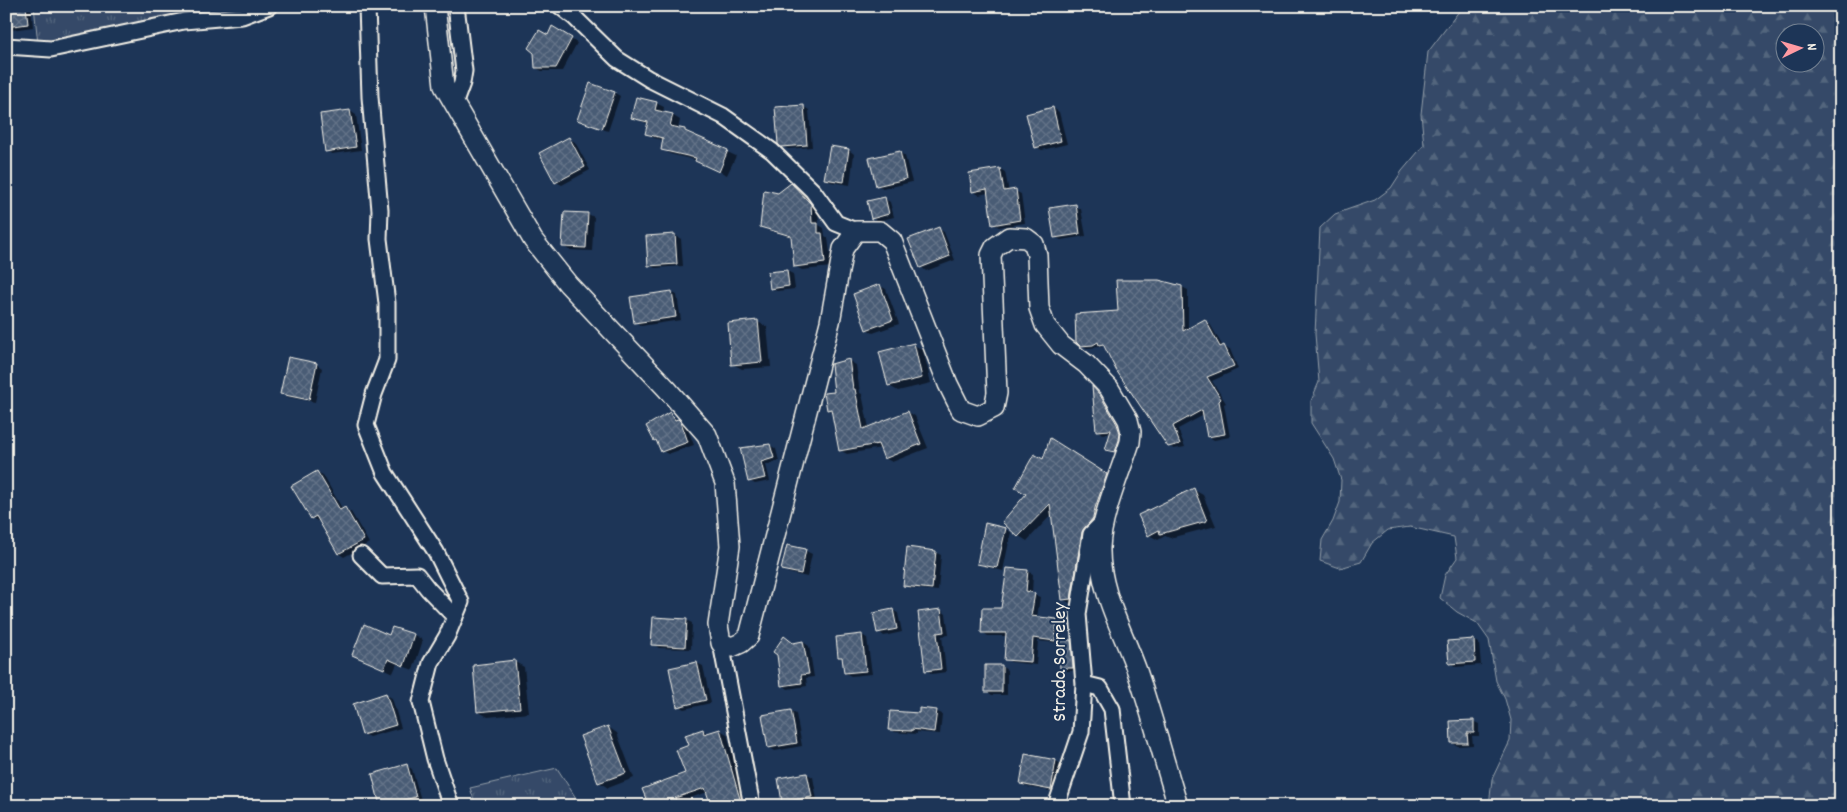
<svg xmlns="http://www.w3.org/2000/svg" width="1847" height="812" viewBox="0 0 1847 812" font-family="Dekko,sans-serif">
	<defs>
		<pattern id="grass-tufts" width="24" height="20" patternUnits="userSpaceOnUse" patternTransform="scale(1.25)"><rect width="24" height="20" fill="#354a67"/><path d="M3 7l-1-3M5 7V3M7 7l1-3M15 17l-1-3M17 17v-4M19 17l1-3" fill="none" stroke="#53657d"/></pattern>
		<pattern id="forest-firs" width="22" height="20" patternUnits="userSpaceOnUse" patternTransform="scale(1.25)"><rect width="22" height="20" fill="#354a67"/><path d="M5 1l3.5 6h-7zM16 11l3.5 6h-7z" fill="#53657d"/></pattern>
		<pattern id="building-cross-hatch" width="8" height="8" patternUnits="userSpaceOnUse" patternTransform="scale(1.25)"><rect width="8" height="8" fill="#485b74"/><path d="M0 0l8 8M0 8l8-8" fill="none" stroke="#637388"/></pattern>
	</defs>
	<rect width="100%" height="100%" fill="#1d3557"/>
	<filter id="ink" filterUnits="userSpaceOnUse"><feTurbulence type="fractalNoise" baseFrequency=".02" numOctaves="2"/><feDisplacementMap in="SourceGraphic" scale="10" xChannelSelector="R" yChannelSelector="G"/><feConvolveMatrix kernelMatrix="1 2 1 2 8 2 1 2 1" color-interpolation-filters="sRGB"/></filter>
	<g filter="url(#ink)">
		<!-- grass -->
		<path fill="url(#grass-tufts)" stroke="#949ea8" d="M34 6H256L38 44Z
			M557 768 581 806H476L470 788Z"/>
		<!-- forest -->
		<path fill="url(#forest-firs)" stroke="#949ea8" fill-rule="evenodd" d="M1463 6H1841V806H1489L1492 779 1510 741 1511 720 1505 699 1496 681 1489 640 1477 623 1457 612 1440 598 1445 575 1457 558 1454 537 1410 527 1388 530 1372 543 1361 562 1340 568 1320 561 1322 540 1333 521 1340 502 1341 480 1334 459 1311 423V401L1319 382 1315 334 1320 228 1335 214 1375 200 1391 188 1402 171 1424 145 1421 114 1428 52ZM1784 32H1814V62H1784Z"/>
		<!-- shadow -->
		<path fill="#0007" d="M6 6H31L33 27 11 30 6 27Z
			M553 28 577 43 562 71H542L536 68Z
			M615 93 620 96 608 131 578 120Z
			M656 103 664 107 663 113 672 115 680 120 678 129 685 130 693 136 736 156 727 175 695 160 670 154 662 149 664 140 654 138 646 133 648 124 633 117Z
			M804 107 809 110 812 147 788 149 782 146Z
			M1053 108 1059 112 1067 144 1042 150 1036 147Z
			M350 111 356 115 361 150 332 154 326 151Z
			M569 139 575 142 590 170 562 185 556 182Z
			M849 150 854 154 850 185 831 182 826 179Z
			M899 152 905 156 912 182 883 189 877 185Z
			M1000 169 1005 172 1009 192 1015 191 1021 194 1025 223 999 227 993 224 988 193 979 195 973 191Z
			M791 184 798 188 818 210 819 225 824 228 825 236 828 238 832 267 802 270 795 266 792 237 768 230 761 226 778 195Z
			M884 198 890 202 894 217 878 221 872 218Z
			M1075 206 1081 209 1086 236 1061 240 1055 237Z
			M588 214 594 217 592 251 569 250 563 246Z
			M939 229 944 232 955 260 926 271 921 267Z
			M675 235 681 239 683 266 655 268 649 265Z
			M787 271 793 274 795 289 777 291 771 288 769 273Z
			M880 286 886 289 899 324 873 333 867 329Z
			M1182 287 1188 290V330L1205 320 1210 324 1223 347 1230 349 1238 369 1212 381 1226 403 1224 404 1230 437 1214 440 1208 436 1204 415 1178 429 1185 447 1174 449 1168 446 1106 347 1103 345 1099 347 1087 348 1081 345 1119 312Z
			M671 292 677 295 681 320 641 326 636 322Z
			M758 322 767 327 771 367 742 369 733 364Z
			M914 345 923 350 931 383 898 391 889 386Z
			M849 361 856 365 860 393 862 394 869 428 908 412 915 416 928 448 892 462 885 458 881 448 847 454 840 450 833 413 828 409Z
			M316 364 322 368 315 402 288 397 282 393Z
			M1093 389 1105 399 1122 428 1120 454 1107 449 1112 433 1102 434 1097 430Z
			M670 414 687 427 694 445 668 454 662 451 659 442 655 440 648 427Z
			M1059 444 1115 480 1079 603 1071 604 1063 599 1052 514 1027 541 1019 536 1028 494Z
			M770 445 776 449 779 461 766 465 770 481 755 484 749 481Z
			M317 472 323 475 343 510 345 508 351 512 369 543 344 557 338 553 320 520 317 521 312 518Z
			M1194 490 1203 495 1216 526 1170 538 1165 536 1158 540 1149 535Z
			M1005 529 1011 532 1003 571 984 566 978 563Z
			M788 547 806 551 812 554 807 577 789 573 783 569Z
			M935 552 941 555 938 591 910 588 904 585Z
			M1027 571 1033 574 1032 594 1040 597 1037 618 1057 620 1063 623 1061 641H1070L1076 644 1079 670 1067 671 1061 667 1060 643 1038 641 1036 665 1011 662 1005 659 1007 636H988L982 632 1002 610Z
			M892 610 898 613 902 632 884 636 879 632Z
			M941 610 946 614 949 635 942 636 946 672 932 674 927 670Z
			M686 620 692 623 691 649 659 648 653 644Z
			M393 628 414 635 423 640 413 670 397 664 393 673 362 659 390 637Z
			M862 635 867 638 872 674 851 676 845 673 843 659 840 657Z
			M1474 640 1479 643 1481 665 1456 667 1450 663Z
			M803 642 809 646 814 677 806 678 807 686 788 689 783 685 794 644Z
			M515 662 524 667 529 713 488 717 479 712 474 666Z
			M697 663 703 666 711 703 684 709 678 706Z
			M1001 666 1007 670V695H992L986 691Z
			M386 695 392 698 401 728 369 737 363 734Z
			M791 711 796 714 802 746 775 751 769 747Z
			M936 711 942 714 940 734 917 732V734L895 732 889 729 920 714Z
			M1473 721 1479 724V736H1472L1473 745 1458 746 1452 743Z
			M608 727 617 733 634 778 608 788 599 782Z
			M703 730 708 734 720 730 727 734 747 806H712L708 792 681 801 683 806H650L686 774 690 746Z
			M1056 761 1061 764 1056 792 1027 787 1021 784Z
			M407 766 412 769 421 800 398 806 382 805Z
			M807 774 813 777 817 800 789 805 783 802Z"/>
		<!-- building -->
		<path fill="url(#building-cross-hatch)" stroke="#f4f1e8" d="M6 6H26L28 24 6 27Z
			M552 26 572 38 556 68H535L534 53 528 48 539 30 548 35Z
			M590 83 615 92 602 129 577 120Z
			M636 97 657 102 655 110 673 114 670 126 685 129V131L728 150 719 172 695 161 696 158 661 150 663 138 645 134 648 122 631 118Z
			M804 105 807 145 781 147 778 144 775 107Z
			M1053 107 1061 141 1035 148 1026 114Z
			M350 110 356 147 325 152 320 114Z
			M569 137 585 167 555 183 539 153Z
			M830 146 849 149 844 182 824 179Z
			M900 151 906 179 876 186 869 158Z
			M1000 168 1004 191 1016 189 1020 220 992 225 987 189 972 192 969 173Z
			M791 183 811 204 812 223H818V233H822L825 263 794 267 791 236 760 227 764 190 778 193Z
			M885 197 889 214 871 219 867 201Z
			M1076 204 1080 234 1054 238 1049 208Z
			M564 212 588 213 586 248 562 247Z
			M939 227 950 256 920 268 908 239Z
			M675 234 677 264 648 266 646 236Z
			M787 270 789 286 770 289 768 272Z
			M1116 280H1159L1182 286 1183 331 1205 319 1220 347 1224 345 1234 366 1207 377 1221 399 1219 401 1225 434 1207 437 1202 410 1173 426 1180 444 1168 447 1116 370 1103 344 1099 345 1098 342 1093 345 1080 346 1076 342 1075 314 1118 311Z
			M880 284 893 320 866 330 853 294Z
			M672 291 676 317 634 323 630 297Z
			M758 320 762 362 731 365 728 323Z
			M914 343 922 378 888 386 879 352Z
			M288 357 317 363 309 400 280 394Z
			M849 359 853 389H855L863 429 908 411 921 444 884 459 878 444 839 451 831 409 827 410 824 393 834 392 831 364Z
			M1092 386 1100 395 1117 424 1120 433 1119 440 1115 452 1105 450 1111 430 1096 431Z
			M670 412 675 420 678 419 681 422 688 442 661 452 656 440 654 441 646 426Z
			M1050 438 1107 474 1095 508 1093 518 1082 532 1071 599 1062 600 1050 504 1018 537 1002 522 1026 494 1015 488 1034 454 1043 459Z
			M770 444 774 458 761 462 765 478 748 482 740 448Z
			M317 471 340 510 345 507 364 540 338 554 316 516 311 519 291 486Z
			M1194 488 1207 521 1160 534 1159 530 1148 536 1138 515Z
			M985 523 1006 528 997 568 977 564Z
			M787 545 806 549 801 574 781 570Z
			M907 547 936 551 932 589 903 586Z
			M1007 568 1028 570 1026 591 1035 593 1031 616 1057 619 1055 641 1033 638 1031 662 1004 660 1006 633H981L982 608H1001Z
			M893 609 897 629 877 633 873 613Z
			M941 609 944 632 937 633 941 669 925 671 918 612Z
			M653 617 687 619 685 647 651 645Z
			M364 624 389 635 392 627 414 634 404 666 388 659 384 669 352 655Z
			M862 634 866 671 844 673 842 657H838L836 637Z
			M784 636 793 643 803 641 809 674 801 675 802 683 781 686 777 655 773 652Z
			M1474 639 1475 662 1449 664 1447 641Z
			M1058 640H1071L1073 668H1060Z
			M515 660 520 708 477 712 473 665Z
			M697 662 706 700 677 707 669 668Z
			M985 665H1002V692H985Z
			M386 693 396 725 362 735 353 704Z
			M919 708 937 710 934 732 912 729V731L888 730 890 711 919 713Z
			M791 710 797 743 768 748 762 715Z
			M1474 720V733H1467L1468 743H1451L1450 721Z
			M608 726 626 773 598 783 580 736Z
			M703 729 704 734 720 729 742 806H711L705 788 675 798 678 806H649L642 789 685 773 676 750 689 745 685 735Z
			M1025 754 1056 760 1051 790 1020 784Z
			M407 764 416 797 380 806 372 774Z
			M807 773 812 797 782 802 778 778Z"/>
		<g fill="none" stroke-linecap="round" stroke-linejoin="round">
			<!-- minor casing -->
			<g stroke="#f4f1e8" stroke-width="19">
				<path id="minor" d="M367 6 370 97 380 210 379 239 387 303V360L374 394 366 425 385 473 436 552 461 602 447 636 431 663 421 702 435 759 451 806
					M560 6 574 17 617 59 649 79 723 116 772 151 813 191 836 223 856 231
					M6 46 51 49 184 21 242 16 269 6
					M454 105 462 83 464 71 456 6
					M361 555 382 576 417 575 428 589 455 617
					M721 643 752 806
					M1084 684 1100 688 1112 709 1123 806
					M1056 806 1081 732 1084 684 1078 614 1091 534 1104 521"/>
			</g>
			<!-- tertiary casing -->
			<g stroke="#f4f1e8" stroke-width="22">
				<path id="tertiary" d="M435 6 444 86 533 240 568 284 667 389 707 435 725 483 730 546 718 625 721 643 732 647 741 643 749 636 830 322 843 249 856 231H880L892 241 948 384 961 410 978 416 994 408 997 393 991 255 995 247 1009 237 1026 238 1034 244 1037 255 1039 308 1045 325 1061 345 1086 364 1109 388 1128 420 1131 432 1130 442C1120 473 1101 516 1100 548 1099 591 1123 631 1137 671 1152 715 1164 761 1178 806"/>
			</g>
			<!-- minor -->
			<use href="#minor" stroke="#1d3557" stroke-width="15"/>
			<!-- tertiary -->
			<use href="#tertiary" stroke="#1d3557" stroke-width="19"/>
		</g>
	</g>
	<g text-anchor="middle" dominant-baseline="central" stroke-width="4" stroke-linejoin="round" paint-order="stroke">
		<!-- street labels -->
		<g font-size="20" fill="#f4f1e8" stroke="#1d3557">
			<text transform="translate(1061 662) rotate(-90)">Strada Sorreley</text>
		</g>
	</g>
	<!-- margin -->
	<rect width="1847" height="812" fill="none" stroke="#1d3557" stroke-width="25"/>
	<rect x="12" y="12" width="1822" height="787" fill="none" stroke="#f4f1e8" stroke-width="2" filter="url(#ink)"/>
	<!-- north arrow -->
	<g transform="translate(1800 48) rotate(85)"><circle r="24" fill="#1d3557" stroke="#738091"/>
	<path d="M0-4L9 19L0 12L-9 19Z" fill="#ff9aa2"/>
	<text y="-8" font-size="14" font-weight="bold" text-anchor="middle" fill="#f4f1e8">N</text>
	</g>
</svg>
